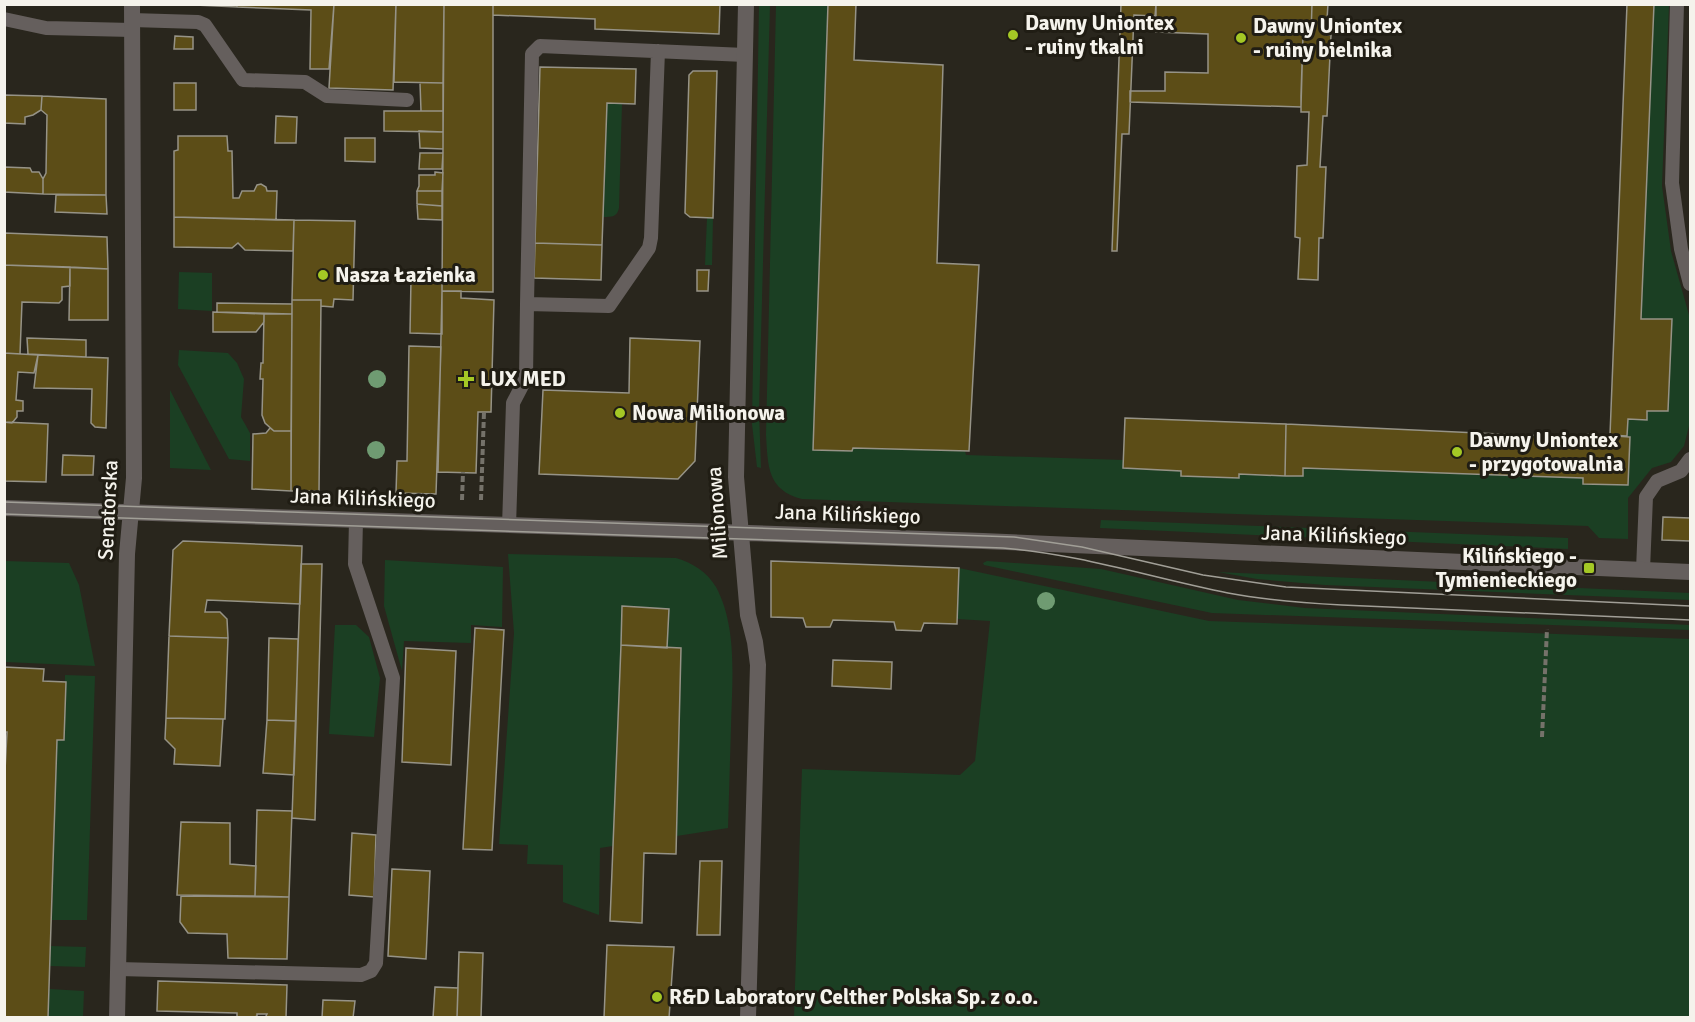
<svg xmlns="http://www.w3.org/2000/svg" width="1695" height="1022" viewBox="0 0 1695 1022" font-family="Signika,sans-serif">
	<rect width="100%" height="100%" fill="#29261d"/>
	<!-- green -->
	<path fill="#1b3f23" d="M828 4 814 450 852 451 853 448 965 451 966 455 1124 460 1181 471V476L1238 478 1239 474 1302 476 1303 468 1583 478V484L1628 485 1630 437 1627 436 1628 419 1646 420 1647 411H1668L1672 319H1641L1654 5H1669L1662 186 1671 251 1689 315 1690 422 1684 446 1671 462 1652 468 1628 498V539L1599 538 1588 526 802 499C767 490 768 466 766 435L776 5Z
		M770 5 759 410 761 468 757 467 752 424 759 5Z
		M607 103 622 104 619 208C617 217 612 217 603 217Z
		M707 218H713L712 265H705Z
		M179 272 212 273V311L178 309Z
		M179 350 228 353 237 363 244 379 241 417 250 433V461L229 459 178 365Z
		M170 390 211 470 170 468Z
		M1101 520 1568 538V549L1100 528Z
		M508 554 676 558C693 563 707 572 716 587 738 628 732 682 731 727 730 761 729 794 728 828L600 848 599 915 563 902V865L527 864 528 845 499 844 514 633Z
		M385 560 503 567 502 627 471 625V643L404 641 402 671 384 606Z
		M5 561 69 563 79 585 95 666 5 662Z
		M987 561 1101 569 1238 600 1305 608 1690 625V630L1212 613 984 565 983 563Z
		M959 568 1209 621 1690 639V1017L794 1018 802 769 960 775 975 761 990 621 957 619Z
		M1218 572 1690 593V600L1325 585 1257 579Z
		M335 625H356L369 637 380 678 374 737 329 734Z
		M65 675 95 676 87 920H52L57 740H64Z
		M50 946 86 947 85 967 50 966Z
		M49 989 84 991 83 1017 48 1018Z"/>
	<!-- building -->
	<path fill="#5c4d17" stroke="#969387" stroke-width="1.5" d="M237 4V7L173 4Z
		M237 4H334L329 69H310L311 10 237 7Z
		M334 4H396L393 90 329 88Z
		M396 4H444L443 83 394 82Z
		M444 4H493V292L442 291Z
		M493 4H720L719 34 595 29V19L493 15Z
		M828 4H856L854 60 943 65 937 263 979 265 969 451 853 448 852 451 813 450Z
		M1121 4H1156L1155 16 1134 15 1129 134H1122L1117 251H1112Z
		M1156 4H1312L1311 35H1303L1301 107 1130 102V91H1165V72L1208 73V34L1156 32Z
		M1312 4H1328L1326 35H1331L1327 116H1323L1320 167H1326L1323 238H1319L1318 280 1298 279 1300 238 1295 237 1297 166 1307 165 1309 112H1301V96L1303 35H1311Z
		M1627 4H1654L1641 319H1672L1668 411H1647V420L1628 419 1627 436 1610 435Z
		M175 36 193 37V49H174Z
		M540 67 636 69 635 104 607 103 602 245 535 243Z
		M693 71H717L713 218 690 217 685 213 689 75Z
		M174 83H196V110H174Z
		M420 83H443V111H421Z
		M4 95 42 96 41 110 33 115 25 117V124L4 123Z
		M42 96 106 99V195L43 194V179L46 173 47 115 41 110Z
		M384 111H443V132L384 131Z
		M276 116 297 117 296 143H275Z
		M419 131 443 132V149L420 148Z
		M178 136H227L228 151H232L233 198H239L242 191H254L257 185 261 184 266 187 267 191H277L276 220 174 217V151L178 150Z
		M345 138H375V162L345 161Z
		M420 153H443L442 169H419Z
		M4 167 30 168 32 172H39L43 179V194L4 192Z
		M435 172 443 173 442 191H417L419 186V175H435Z
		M417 191H442V206L417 204Z
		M56 195H106L107 214 55 212Z
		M417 204 442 206V220L418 219Z
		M174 217 294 220 293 251 245 250 238 243 232 248 174 247Z
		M294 220 355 221 353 300 334 299 333 307 321 306V300H292Z
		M4 233 107 237 108 269 4 265Z
		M535 243 602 245 601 280 534 278Z
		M4 265 70 267V286L62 287V300L59 303 22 302 20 354 4 353Z
		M70 267 108 269V320H69Z
		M697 270H709L708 291H697Z
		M411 279 442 280V334L410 333Z
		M442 291H461V298L494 300 491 412H478L476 473 438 472Z
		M292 300H321L319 491H291Z
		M217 303 292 304V314L217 312Z
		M213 312 264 314V322L256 332H213Z
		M264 314H292L291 431H274L265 423 262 415 263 379H260L261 363H263Z
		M27 338 86 340V357L28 354Z
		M630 338 700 341 695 461 678 479 539 474 543 390 629 393Z
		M409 346 441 347 436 494 396 493 397 461H407Z
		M4 353 38 355 34 373 18 372 16 400 23 401V411H17V417L12 423 4 422Z
		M38 355 108 358 106 428 95 427 91 423 92 389 34 388Z
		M1125 418 1286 424 1285 476 1239 474V478L1181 476V471L1123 468Z
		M4 422 48 424 46 482 4 481Z
		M1286 424 1586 438 1587 434 1630 437 1628 485 1583 484V478L1303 468V476H1285Z
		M270 428 274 431H291V491L252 489 253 434 266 433Z
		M63 455 94 456 93 475H62Z
		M1663 517 1690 518V541L1662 540Z
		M183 541 302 546 300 604 207 600 205 612H220L227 619 228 638 169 636 173 550Z
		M771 561 959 568 957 624 924 623 921 631 896 630 894 622 833 620 830 627H806L803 618 771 617Z
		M301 564H322L315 820 292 818Z
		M622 606 669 609 667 648 621 645Z
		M475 628 504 630 492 850 463 849Z
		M169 636 228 638 225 719 166 718Z
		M269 638 298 639 296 721 267 720Z
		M621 645 681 648 676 854 644 853 642 923 610 921Z
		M406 648 456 651 451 765 402 762Z
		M833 660 892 662 891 689 832 686Z
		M4 667 44 669 43 681 66 682 64 740H57L48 1018H4V790L7 732H4Z
		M166 718 223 719 220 766 174 764 175 749 165 739Z
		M267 720 296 721 294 775 263 773Z
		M257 810 292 811 289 897 255 896Z
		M181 822 230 823V864L256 866 255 896 177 895Z
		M352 833 376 835 374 897 349 895Z
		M700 861H722L720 935H697Z
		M392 869 430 871 426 959 388 956Z
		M181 896 289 897 287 959 228 958 227 934 188 933 180 922Z
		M607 945 674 947 669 1018H604Z
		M459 952 483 953 481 1018H457Z
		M158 981 287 985 286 1018H265L267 1014H257V1016L252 1018H240L237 1016V1013L157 1011Z
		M435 987 458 988 457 1018H433Z
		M323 1000 355 1001 353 1018H322Z"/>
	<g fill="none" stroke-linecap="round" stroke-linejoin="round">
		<!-- path -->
		<path stroke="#75726a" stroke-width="4" stroke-dasharray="6 3" stroke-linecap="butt" d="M462 500 463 472
			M481 500 484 412
			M1542 737 1547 629"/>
		<!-- service -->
		<path stroke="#655f5d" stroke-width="14" d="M1677 4 1672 183 1681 249 1690 284
			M4 19 46 28 132 30
			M132 20 198 22 205 25 243 80 305 82 327 96 407 100
			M527 304 532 54 540 46 745 55
			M509 526 513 403 526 378 527 304 609 306 649 248 651 238 658 51
			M1643 570 1646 497 1657 481 1681 471 1690 459
			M118 969 361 975 371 971 376 963 393 678 355 564 356 520"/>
		<!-- minor -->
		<path stroke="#655f5d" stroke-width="16" d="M117 1018 127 554 134 478 132 4"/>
		<!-- tertiary -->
		<path stroke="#655f5d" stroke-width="16" d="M746 4 736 477 748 615 755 642 758 665 748 1018
			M4 508 983 541 1690 572"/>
		<!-- tram -->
		<path stroke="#a19f97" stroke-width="1.5" d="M4 502 1014 537 1082 547 1203 575 1286 587 1690 606
			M4 514 1003 548C1080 554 1152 578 1228 593 1265 600 1304 603 1342 605L1690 620"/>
	</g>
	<!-- trees -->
	<g fill="#6f9b72">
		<circle cx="377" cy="379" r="9"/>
		<circle cx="376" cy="450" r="9"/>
		<circle cx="1046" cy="601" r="9"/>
	</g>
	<!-- markers -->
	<g fill="#a4c825" stroke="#201d14" stroke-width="2">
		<circle cx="1013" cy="35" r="6"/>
		<circle cx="1241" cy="38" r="6"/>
		<circle cx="323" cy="275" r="6"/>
		<path d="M463 370h6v6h6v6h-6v6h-6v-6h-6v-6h6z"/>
		<circle cx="620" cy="413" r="6"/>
		<circle cx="1457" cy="452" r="6"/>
		<rect x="1583" y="562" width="12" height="12" rx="3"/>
		<circle cx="657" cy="997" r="6"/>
	</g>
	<g text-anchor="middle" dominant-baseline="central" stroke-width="6" stroke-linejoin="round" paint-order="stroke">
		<!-- poi labels -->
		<g font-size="21" font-weight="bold" fill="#f5f3ec" stroke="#201d14" text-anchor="start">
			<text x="1025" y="23">Dawny Uniontex<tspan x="1025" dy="24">- ruiny tkalni</tspan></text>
			<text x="1253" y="26">Dawny Uniontex<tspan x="1253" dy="24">- ruiny bielnika</tspan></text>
			<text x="335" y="275">Nasza Łazienka</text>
			<text x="480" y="379">LUX MED</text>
			<text x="632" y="413">Nowa Milionowa</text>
			<text x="1469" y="440">Dawny Uniontex<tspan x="1469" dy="24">- przygotowalnia</tspan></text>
			<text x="1577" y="556" text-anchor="end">Kilińskiego -<tspan x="1577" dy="24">Tymienieckiego</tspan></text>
			<text x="669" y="997">R&amp;D Laboratory Celther Polska Sp. z o.o.</text>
		</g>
		<!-- street labels -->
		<g font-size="21" fill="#f5f3ec" stroke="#201d14">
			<text transform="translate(363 498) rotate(2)">Jana Kilińskiego</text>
			<text transform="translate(108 510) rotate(-87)">Senatorska</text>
			<text transform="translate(717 513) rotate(-94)">Milionowa</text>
			<text transform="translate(848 514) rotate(2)">Jana Kilińskiego</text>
			<text transform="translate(1334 535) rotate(2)">Jana Kilińskiego</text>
		</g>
	</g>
	<!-- border -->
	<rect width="1695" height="1022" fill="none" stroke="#f5f3ec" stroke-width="12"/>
</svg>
